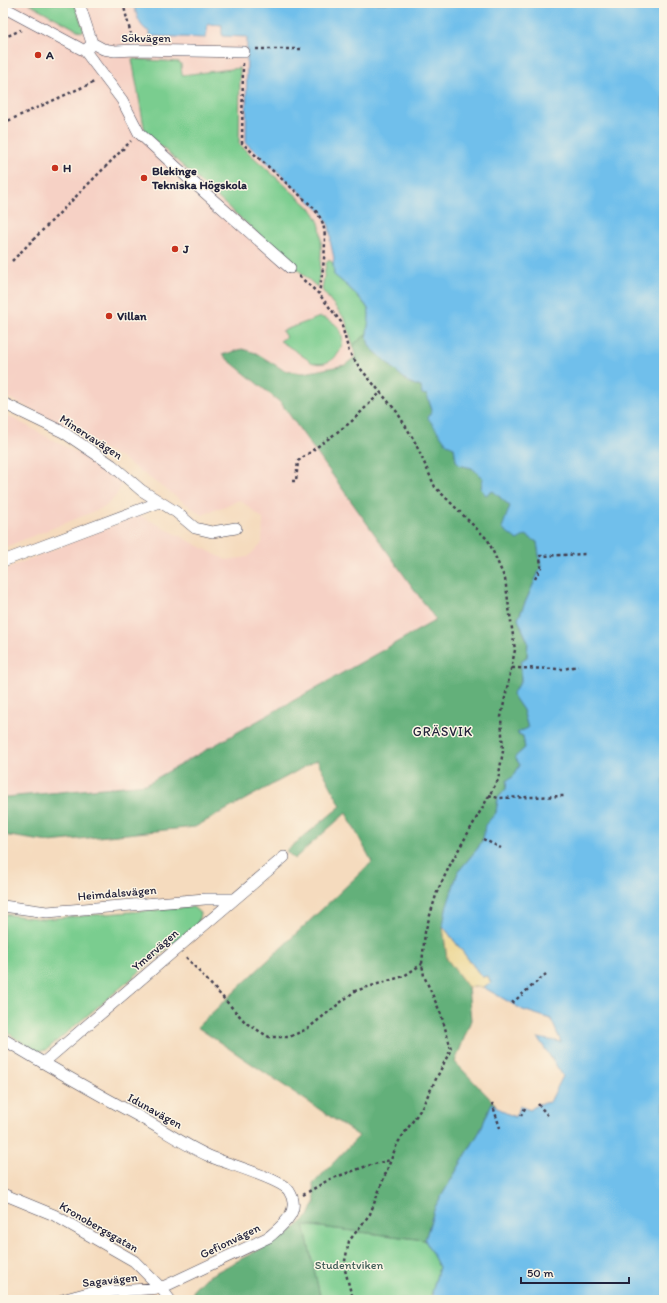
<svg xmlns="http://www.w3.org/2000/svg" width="667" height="1303" viewBox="0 0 667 1303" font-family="Itim,sans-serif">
	<rect width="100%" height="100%" fill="#fcf5e5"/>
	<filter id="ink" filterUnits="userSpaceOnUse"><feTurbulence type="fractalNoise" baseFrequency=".025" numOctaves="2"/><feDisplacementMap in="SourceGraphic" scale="8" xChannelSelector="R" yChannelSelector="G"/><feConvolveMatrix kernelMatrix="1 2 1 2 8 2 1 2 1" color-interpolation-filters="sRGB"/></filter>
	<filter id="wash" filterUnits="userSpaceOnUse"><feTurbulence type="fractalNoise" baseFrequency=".012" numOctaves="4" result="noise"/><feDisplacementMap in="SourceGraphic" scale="16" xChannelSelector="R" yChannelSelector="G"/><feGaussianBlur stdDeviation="0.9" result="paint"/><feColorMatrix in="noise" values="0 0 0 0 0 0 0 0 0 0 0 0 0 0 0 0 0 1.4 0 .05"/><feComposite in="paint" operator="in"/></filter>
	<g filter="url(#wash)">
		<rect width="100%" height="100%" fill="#f5dbbe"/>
		<!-- built -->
		<path fill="#f6d1c5" d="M3 3H133L140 23 146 31 150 32 206 38 207 24 222 25V36H248L246 143 322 212 329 226 331 239 330 240 334 258 333 263 334 275 341 280 367 334 353 345 355 357 345 365 304 373 285 371 256 353 242 349 222 356 281 403 436 620 146 784 6 797 3 796V570L139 515 226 560 248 557 262 543 263 519 240 500 202 515 124 460 69 428 3 395Z
			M3 413 114 473 121 485 116 496 105 507 3 548Z"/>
		<!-- green -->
		<path fill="#7acd8f" stroke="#4e7865" d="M28 3H74L84 30 81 32Z
			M132 59 179 62 181 64 182 75 240 68 239 144 311 209C314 213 317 218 319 223 323 234 321 274 317 287L145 132Z
			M329 260 333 263 334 275C343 281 363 300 368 309 371 316 368 327 367 334L353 345 345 319 322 290 326 263Z
			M320 317C361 327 339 373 311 362 309 361 306 358 304 357 296 351 288 346 280 341L286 337 282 331Z
			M193 907 200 913 198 923 46 1050 35 1052 3 1029V914L43 919Z
			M304 1225 425 1240 439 1267 432 1293 429 1300H321Z"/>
		<!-- forest -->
		<path fill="#63b07a" stroke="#42695a" d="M367 334 368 341 370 347 408 382 421 387 427 395 432 410 454 446 456 460 459 465 472 468 483 478 481 489 493 491 510 506 526 535 537 542 541 567 518 619 528 642 527 657 521 661V682L512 694 523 710 528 728 518 734 523 736 525 748 515 757 520 765 513 778 507 780 506 789 498 798 496 813 486 825 483 839 478 848 458 872 443 926 447 959 468 987 471 1020 455 1062 496 1105 492 1103 480 1131 435 1207 425 1240 304 1225 321 1300H191L194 1289 205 1278 287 1235 309 1216 315 1202 313 1184 359 1136 197 1027 372 862 346 813 294 859 286 851 341 806 317 760 195 827 49 842 3 835V796L6 797 146 784 436 620 281 403 222 355 242 349 256 353 285 371 304 373 345 365 355 357 353 345Z"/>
		<!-- sand -->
		<path fill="#eeda9e" stroke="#887e6c" d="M443 926 482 977 488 976 491 983 483 987H468L447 959Z"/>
		<!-- water -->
		<path fill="#70bfeb" stroke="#497093" d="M133 3H664V1300H435L432 1293 439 1267 425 1240 435 1207 480 1131 492 1103 504 1112 515 1117 520 1106 530 1110 538 1104 550 1102 563 1076 538 1038 561 1042 551 1019 523 1010 483 987 491 983 488 976 482 977 443 926 446 909 458 872 478 848 483 839 485 825 496 813 498 798 506 789 507 780 513 777 520 765 515 757 525 748 523 736 517 733 528 728 523 710 512 694 521 682V661L527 657 528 642 518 619 541 567 537 542 526 535 517 540 502 528 510 506 493 491 486 495 481 489 483 478 472 468 459 465 456 460 454 447 447 444 428 418 432 410 427 395 422 394 421 387 408 382 370 347C364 334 369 328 369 315 369 313 369 311 368 309 364 300 342 281 334 275L333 263 334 258 330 240 331 239 329 226 322 212 246 143 247 37 222 36V25L208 24 206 38 150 36V32C138 27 137 14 133 3Z"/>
	</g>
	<g filter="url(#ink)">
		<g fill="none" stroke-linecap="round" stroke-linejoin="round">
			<!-- street casing -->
			<g stroke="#423e4f" stroke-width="12">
				<path id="street" d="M79 3 92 43 103 49 115 51 135 50 244 52
					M3 7 85 51 89 47
					M85 51 122 100 139 133 186 176 290 268
					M3 403 63 432 112 465 141 490 176 512 195 528 212 532 236 528
					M3 561 160 502
					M3 906 47 912 205 899H234
					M3 1039C48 1066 94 1092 140 1117 163 1130 185 1145 209 1156 224 1163 282 1179 289 1191 302 1211 283 1225 269 1237L161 1288 88 1293 62 1300
					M43 1063 284 857
					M3 1194 54 1215 134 1261 161 1288 170 1300"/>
			</g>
			<!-- path -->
			<path stroke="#423e4f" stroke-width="2.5" stroke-dasharray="3 3" stroke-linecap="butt" d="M123 3 132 39
				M3 38 21 30
				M256 49H301
				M243 63 242 143 314 208C317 213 321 218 323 224 328 242 322 275 319 293
				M3 123 94 82
				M12 261 131 141
				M299 276 319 294 341 322 349 352 360 368 397 412 414 440 435 487 488 540 505 579 515 650 501 717 503 751 498 780 451 863 437 892 425 932 422 964 424 976 441 1014 451 1049 421 1109 397 1144 370 1214 349 1241 344 1266 351 1293 355 1300
				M292 481H296L298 461 351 422 381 392
				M535 579 541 567 540 556 586 554
				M512 668 563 669 578 666
				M489 795 498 798 564 796
				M483 839 501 848
				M186 957 246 1023 269 1037H289L307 1029 355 991 404 976 422 964
				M512 1003 546 974
				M492 1103 500 1128
				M538 1104 549 1117
				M521 1116 525 1108
				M303 1195 330 1179 367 1166 390 1160"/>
			<!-- street -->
			<use href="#street" stroke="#fff" stroke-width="11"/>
		</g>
	</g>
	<!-- markers -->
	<g fill="#c8321e" stroke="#fcf5e5" stroke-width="1.5">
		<circle cx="38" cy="55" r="4"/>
		<circle cx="55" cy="168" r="4"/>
		<circle cx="144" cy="178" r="4"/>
		<circle cx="175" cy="249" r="4"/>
		<circle cx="109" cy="316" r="4"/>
	</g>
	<g text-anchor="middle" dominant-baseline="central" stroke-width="3" stroke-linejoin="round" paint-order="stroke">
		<!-- street labels -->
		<g font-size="12" fill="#22223b" stroke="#fcf5e5">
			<text x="146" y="38">Sökvägen</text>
			<text transform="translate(91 437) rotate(33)">Minervavägen</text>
			<text transform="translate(117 893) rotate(-5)">Heimdalsvägen</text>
			<text transform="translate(155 950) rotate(-41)">Ymervägen</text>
			<text transform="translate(155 1111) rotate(29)">Idunavägen</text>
			<text transform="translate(99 1227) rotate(30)">Kronobergsgatan</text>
			<text transform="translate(230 1241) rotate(-26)">Gefionvägen</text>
			<text transform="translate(110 1280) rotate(-6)">Sagavägen</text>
		</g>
		<!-- poi labels -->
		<g font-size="12" font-weight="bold" fill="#22223b" stroke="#fcf5e5" text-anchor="start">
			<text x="46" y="55">A</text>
			<text x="63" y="168">H</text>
			<text x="152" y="171">Blekinge<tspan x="152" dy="14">Tekniska Högskola</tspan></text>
			<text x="183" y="249">J</text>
			<text x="117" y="316">Villan</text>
		</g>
		<!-- park labels -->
		<g font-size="12" fill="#415e58" stroke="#fcf5e5">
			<text x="349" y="1265">Studentviken</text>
		</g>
		<!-- neighbourhood labels -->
		<g font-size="13" letter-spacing="1" fill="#22223b" stroke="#fcf5e5">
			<text x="443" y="731">GRÄSVIK</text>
		</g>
	</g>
	<!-- margin -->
	<rect width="667" height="1303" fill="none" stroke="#fcf5e5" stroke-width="16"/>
	<!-- scale -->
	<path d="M521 1277v6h108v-6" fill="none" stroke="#22223b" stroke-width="2"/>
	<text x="527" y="1277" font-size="12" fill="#22223b" stroke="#fcf5e5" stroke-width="3" paint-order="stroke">50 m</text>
</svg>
